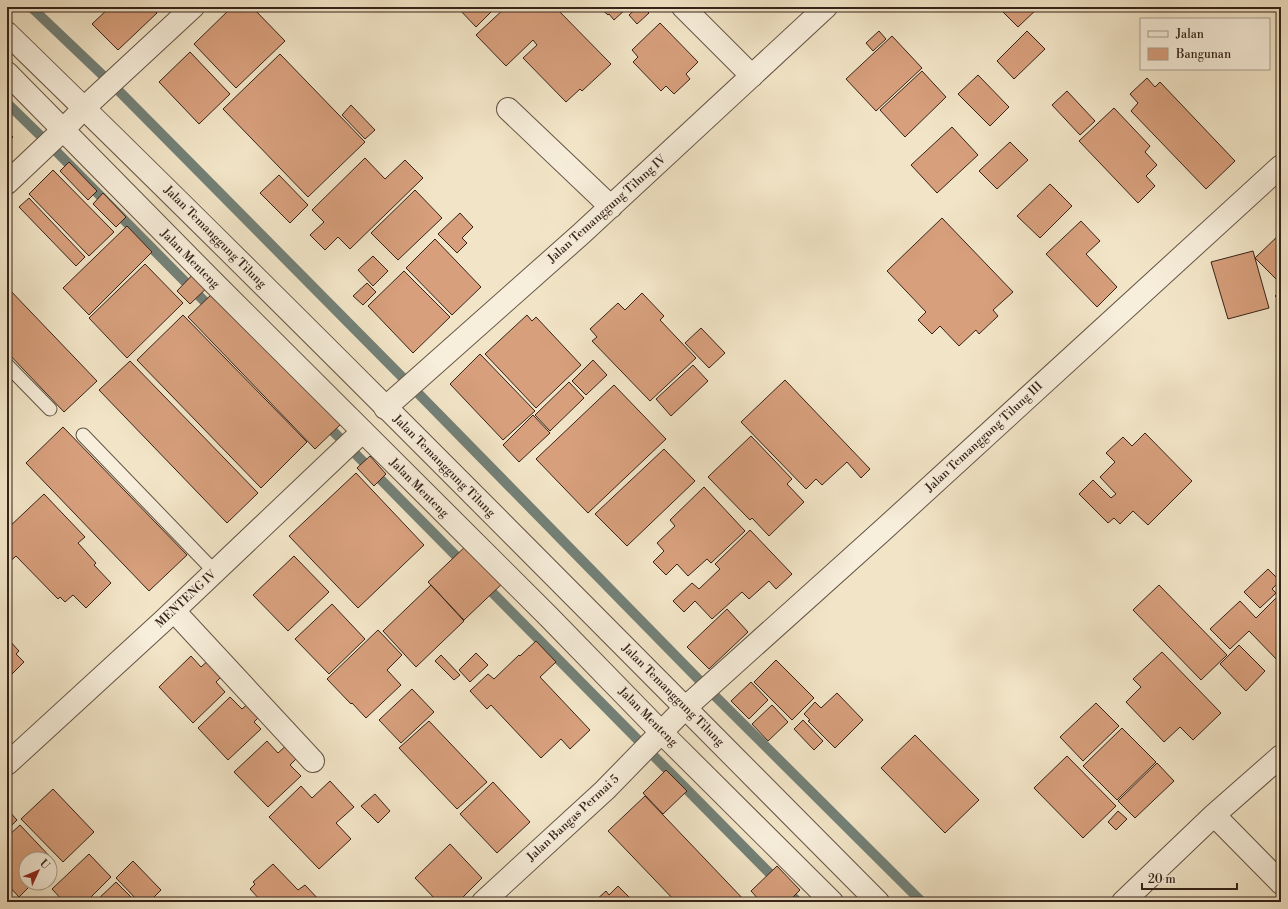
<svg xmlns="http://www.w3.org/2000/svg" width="1288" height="909" viewBox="0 0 1288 909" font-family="'Libre Bodoni',serif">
	<rect width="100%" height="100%" fill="#f2e5c7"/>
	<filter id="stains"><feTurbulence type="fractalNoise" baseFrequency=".005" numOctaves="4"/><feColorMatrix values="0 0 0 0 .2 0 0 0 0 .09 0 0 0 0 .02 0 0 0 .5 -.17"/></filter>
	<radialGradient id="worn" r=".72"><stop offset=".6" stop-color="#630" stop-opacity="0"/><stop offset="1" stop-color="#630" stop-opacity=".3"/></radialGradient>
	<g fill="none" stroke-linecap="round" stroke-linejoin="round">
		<!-- stream -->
		<path stroke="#738178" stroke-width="10" d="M31 7 111 83 411 386 707 688 922 902
			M7 103 49 144 213 310
			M324 422 465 565
			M483 583 798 902"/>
	</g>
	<!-- building -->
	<path fill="#d79f7c" stroke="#36231a" d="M110 7H151L157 13 118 50 92 24Z
		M232 7H252L285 41 236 88 194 44Z
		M461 7H496L476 27 459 9Z
		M506 7H555L611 64 582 91 580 89 566 102 523 58 537 45 533 40 506 66 476 35Z
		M599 7H628L614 20 609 14 608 15Z
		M638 7H643L649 13 637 24 629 15Z
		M998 7H1039L1018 27Z
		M660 23 698 62 686 74 690 79 674 94 666 86 661 91 633 62 638 57 632 50Z
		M879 31 886 39 873 51 866 43Z
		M1027 31 1045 49 1014 79 997 61Z
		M892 36 922 68 876 111 846 79Z
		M190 52 230 94 199 124 159 82Z
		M280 54 365 142 308 197 223 109Z
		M922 71 946 97 905 137 880 110Z
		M978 75 1009 107 990 126 958 94Z
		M1147 78 1155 87 1160 82 1235 161 1206 189 1131 111 1138 103 1130 94Z
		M1067 91 1095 121 1080 135 1052 105Z
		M351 105 375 130 365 139 342 115Z
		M1114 108 1150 146 1145 152 1157 165 1146 176 1155 186 1138 203 1079 141Z
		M952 127 978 155 937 193 911 165Z
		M7 131 13 137 7 143Z
		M1010 142 1028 160 997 189 979 171Z
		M365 158 385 179 405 160 423 178 350 249 338 237 325 250 310 235 324 222 312 210Z
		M69 162 97 191 88 200 60 171Z
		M53 170 114 232 89 256 29 194Z
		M279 175 308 205 290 223 260 193Z
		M1050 184 1072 206 1040 238 1017 216Z
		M415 190 442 218 398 260 371 233Z
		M103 193 126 217 116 227 93 204Z
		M29 198 85 257 76 266 19 207Z
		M460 213 473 227 462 238 467 243 457 253 438 234Z
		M942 218 1013 292 993 310 998 316 979 334 976 330 959 346 940 326 932 334 918 320 926 312 887 271Z
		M1081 221 1100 241 1086 254 1117 287 1097 307 1046 254Z
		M127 226 152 252 89 315 63 288Z
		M1281 233V276L1277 280 1255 258Z
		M435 239 481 287 452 315 406 268Z
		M1253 251 1269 308 1228 319 1211 262Z
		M373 256 388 271 373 286 358 270Z
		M145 264 183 303 127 358 89 318Z
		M197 270 211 284 190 304 177 291Z
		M404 271 450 317 413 353 368 306Z
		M367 283 376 292 363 305 353 296Z
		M7 287 97 381 64 412 7 352Z
		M1281 290V302L1275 296Z
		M214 292 341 424 315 449 188 317Z
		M642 293 664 316 660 320 696 358 650 401 592 341 597 337 590 329 618 303 625 310Z
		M183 315 307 442 261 488 137 360Z
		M527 315 532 321 536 317 581 365 536 408 485 354Z
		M701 328 725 353 709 368 685 343Z
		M480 354 535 411 503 440 450 384Z
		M593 360 607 375 586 395 572 381Z
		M130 361 258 493 227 523 99 390Z
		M693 365 708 381 671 416 656 399Z
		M785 380 870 469 861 478 847 462 822 485 816 479 806 489 741 422Z
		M569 382 584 398 550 431 535 415Z
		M614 385 666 439 588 513 536 459Z
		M533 415 550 433 519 462 503 445Z
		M63 427 187 555 149 591 26 463Z
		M1145 433 1192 481 1148 525 1133 511 1120 524 1114 518 1108 523 1079 494 1093 480 1111 498 1116 494 1100 477 1115 462 1106 453 1123 437 1132 446Z
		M751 436 792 479 787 484 804 502 769 536 752 518 750 520 708 477Z
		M664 449 695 481 627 546 595 514Z
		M370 456 386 474 374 486 357 468Z
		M356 473 424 545 358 608 289 536Z
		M704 487 745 531 711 563 707 559 688 576 677 564 666 575 653 562 664 551 657 543 675 526 670 520Z
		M44 494 85 537 78 543 96 563 94 565 111 583 86 608 73 595 65 602 60 597 58 599 16 556 7 564V529Z
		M750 530 792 574 776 589 769 581 749 599 742 592 712 619 695 601 684 612 673 601 692 583 699 589 720 569 715 564Z
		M469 543 505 581 464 620 428 582Z
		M294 556 329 592 288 631 253 595Z
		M1268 569 1280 581 1272 589 1276 593 1260 608 1244 592Z
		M431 585 464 621 416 667 383 631Z
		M1159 585 1227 655 1201 680 1133 610Z
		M1280 594 1281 664 1249 631 1230 649 1210 629 1240 601 1256 618Z
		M332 604 365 639 329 674 295 639Z
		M727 609 748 632 709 669 687 647Z
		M378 630 402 655 387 670 401 685 366 718 352 703 351 704 327 679Z
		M7 638 19 651 16 654 24 662 7 679Z
		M536 641 556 662 540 677 590 730 570 749 561 739 541 758 491 705 487 709 470 691 488 674 494 679 519 655 520 656Z
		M1239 645 1265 671 1246 691 1220 664Z
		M1162 652 1221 713 1193 740 1180 727 1164 742 1126 702 1141 687 1133 679Z
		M476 653 488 665 470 682 459 670Z
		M441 655 460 675 454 680 435 661Z
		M191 656 201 667 210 659 224 674 216 682 225 692 193 723 159 687Z
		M776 660 814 698 792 720 754 682Z
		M751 682 768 700 749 719 731 701Z
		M412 689 434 712 401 743 379 720Z
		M837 693 863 720 835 748 808 721 810 720 804 714 815 702 821 708Z
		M230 697 242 709 252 700 264 712 254 722 261 729 228 760 198 728Z
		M1096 703 1119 726 1083 761 1060 737Z
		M772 705 788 722 768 741 752 724Z
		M803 720 823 741 814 750 794 729Z
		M429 721 487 782 457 809 399 748Z
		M1122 728 1156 762 1117 800 1083 766Z
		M915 735 979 800 945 833 881 768Z
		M267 741 278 753 289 743 300 755 290 765 301 776 268 807 234 772Z
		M1067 756 1116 806 1083 838 1034 788Z
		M1157 763 1174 781 1135 818 1118 801Z
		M666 770 687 791 663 814 643 793Z
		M330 781 354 807 336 823 351 839 319 869 269 817 301 786 312 798Z
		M493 782 530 822 497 853 460 814Z
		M53 789 94 832 63 862 21 819Z
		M375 794 390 811 378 823 361 806Z
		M645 796 746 902H676L608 831Z
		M7 809 17 820 7 830Z
		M1118 811 1127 819 1116 830 1108 822Z
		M20 825 55 862 50 867V859H26V883H33L19 897 7 884V837Z
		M450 844 482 878 458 902H438L415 878Z
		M89 854 111 877 86 902H64L52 889Z
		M133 861 161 890 149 902H139L116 878Z
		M273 864 298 890 305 885 321 902H262L250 889 255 884 253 882Z
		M777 866 800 890 788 902H761L751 891Z
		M116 882 136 902H95Z
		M618 886 634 902H594L606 891 609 895Z"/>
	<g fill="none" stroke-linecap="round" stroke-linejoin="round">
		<!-- service casing -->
		<g stroke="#655445" stroke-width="15">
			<path id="service" d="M7 365 50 409
				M83 435 215 572"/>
		</g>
		<!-- minor casing -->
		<g stroke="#655445" stroke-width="24">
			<path id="minor" d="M683 7 752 76
				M508 109 611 207
				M7 183 63 130 84 108 193 7
				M385 408 581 234 826 7
				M174 611 313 761
				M7 764 163 621 362 432
				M1214 815 1281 883
				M483 902 605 790 685 708 883 530 1281 166
				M1123 902 1214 815 1281 756"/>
		</g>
		<!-- tertiary casing -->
		<g stroke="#655445" stroke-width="24">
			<path id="tertiary" d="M7 33C301 319 589 611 878 902
				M7 73 216 285 549 617 662 733 832 902"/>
		</g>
		<!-- service -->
		<use href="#service" stroke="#f7eedb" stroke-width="13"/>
		<!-- minor -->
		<use href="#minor" stroke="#f7eedb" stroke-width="22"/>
		<!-- tertiary -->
		<use href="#tertiary" stroke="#f7eedb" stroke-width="22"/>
	</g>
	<g text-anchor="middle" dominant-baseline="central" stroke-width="3" stroke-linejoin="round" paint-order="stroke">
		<!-- street labels -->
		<g font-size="12" fill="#36231a" stroke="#f7eedb">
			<text transform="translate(607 209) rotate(-42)">Jalan Temanggung Tilung IV</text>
			<text transform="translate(215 237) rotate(45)">Jalan Temanggung Tilung</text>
			<text transform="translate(190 259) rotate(45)">Jalan Menteng</text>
			<text transform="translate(984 437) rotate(-43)">Jalan Temanggung Tilung III</text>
			<text transform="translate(444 466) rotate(45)">Jalan Temanggung Tilung</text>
			<text transform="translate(419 488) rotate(45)">Jalan Menteng</text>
			<text transform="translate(186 599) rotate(-43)">MENTENG IV</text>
			<text transform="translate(673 695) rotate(45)">Jalan Temanggung Tilung</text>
			<text transform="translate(648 717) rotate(45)">Jalan Menteng</text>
			<text transform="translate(573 818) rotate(-43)">Jalan Bangas Permai 5</text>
		</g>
	</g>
	<!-- margin -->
	<rect width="1288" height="909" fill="none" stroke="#f2e5c7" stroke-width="24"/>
	<rect x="8" y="8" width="1272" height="893" fill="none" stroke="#36231a" stroke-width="2"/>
	<rect x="12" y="12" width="1264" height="885" fill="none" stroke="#36231a"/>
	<!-- legend -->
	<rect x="1140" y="18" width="130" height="52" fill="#f7eedb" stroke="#aa9d8e"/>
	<rect x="1148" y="31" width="20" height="6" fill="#f7eedb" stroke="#aa9d8e"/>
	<text x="1176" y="38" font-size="12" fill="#36231a">Jalan</text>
	<rect x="1148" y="48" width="20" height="12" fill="#d79f7c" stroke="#aa9d8e"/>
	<text x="1176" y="58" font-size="12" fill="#36231a">Bangunan</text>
	<!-- north arrow -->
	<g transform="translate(38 871) rotate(46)"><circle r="19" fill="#f7eedb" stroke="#aa9d8e"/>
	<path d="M0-3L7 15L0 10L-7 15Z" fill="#8f2418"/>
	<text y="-6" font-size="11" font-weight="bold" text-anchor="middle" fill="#36231a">U</text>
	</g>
	<!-- scale -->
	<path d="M1142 883v6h95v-6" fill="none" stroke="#36231a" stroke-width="2"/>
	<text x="1148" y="883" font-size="12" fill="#36231a" stroke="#f7eedb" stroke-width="3" paint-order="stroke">20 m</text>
	<rect width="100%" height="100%" filter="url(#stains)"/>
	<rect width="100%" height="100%" fill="url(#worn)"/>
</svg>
